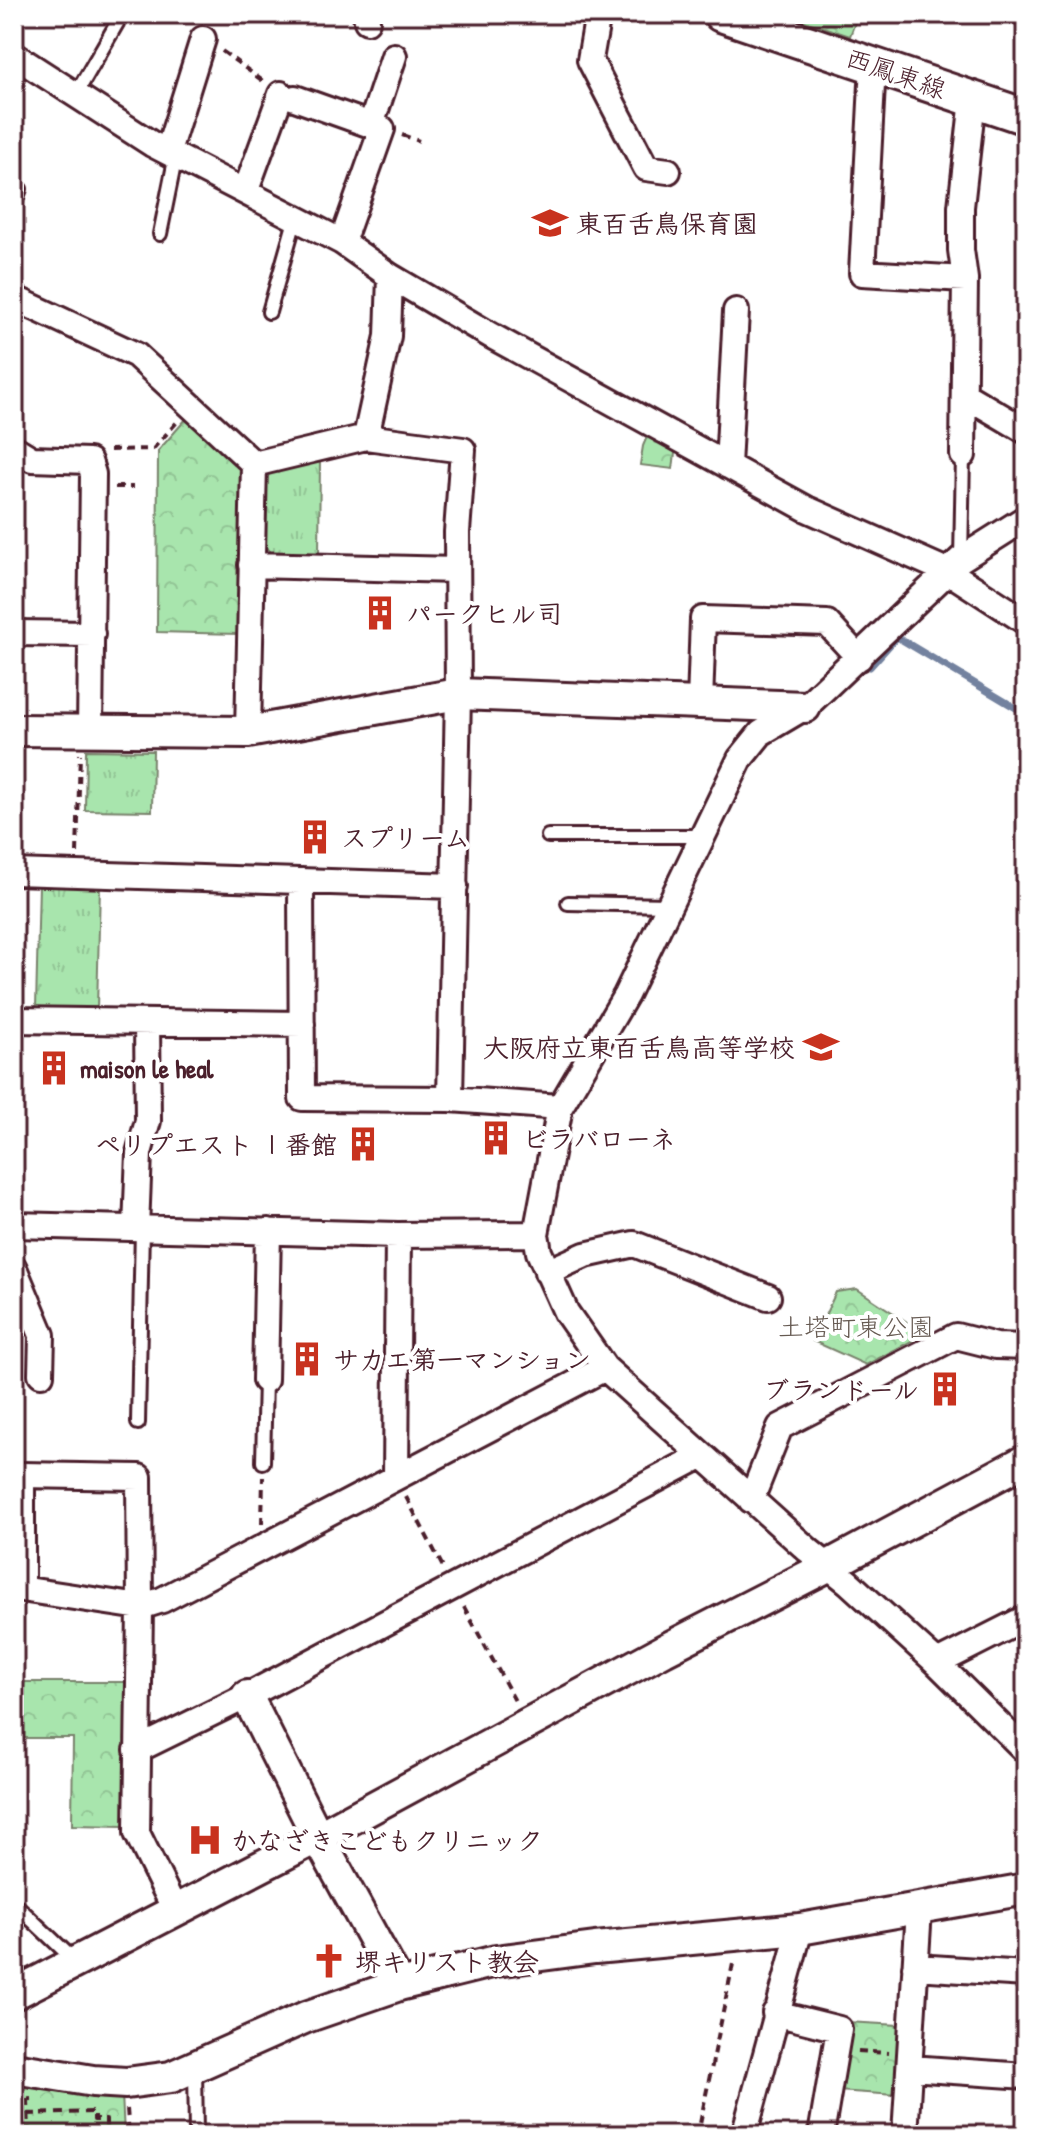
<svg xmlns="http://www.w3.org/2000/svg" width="1040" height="2149" viewBox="0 0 1040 2149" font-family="'Patrick Hand','Klee One',sans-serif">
	<defs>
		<pattern id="grass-tufts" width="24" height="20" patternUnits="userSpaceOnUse" patternTransform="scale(2)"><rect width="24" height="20" fill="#a8e5ad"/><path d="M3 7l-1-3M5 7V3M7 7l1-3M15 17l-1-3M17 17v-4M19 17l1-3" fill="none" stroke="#92c495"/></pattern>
		<pattern id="forest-crowns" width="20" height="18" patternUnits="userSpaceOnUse" patternTransform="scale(2)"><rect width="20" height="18" fill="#a8e5ad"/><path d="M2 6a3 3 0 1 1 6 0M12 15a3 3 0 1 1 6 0" fill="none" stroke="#92c495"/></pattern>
	</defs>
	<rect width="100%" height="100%" fill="#fff"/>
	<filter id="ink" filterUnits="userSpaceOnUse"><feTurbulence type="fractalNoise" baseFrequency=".0125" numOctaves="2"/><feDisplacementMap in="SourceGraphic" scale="16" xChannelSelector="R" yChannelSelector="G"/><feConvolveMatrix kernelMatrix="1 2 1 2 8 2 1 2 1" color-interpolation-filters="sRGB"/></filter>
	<g filter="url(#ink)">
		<!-- grass -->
		<path fill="url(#grass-tufts)" stroke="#79826c" stroke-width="2" d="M320 459 319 554 271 553 263 544 264 479 273 471Z
			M86 750 153 751 152 811 85 810Z
			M39 884 100 885 97 1009 36 1008Z"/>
		<!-- forest -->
		<path fill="url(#forest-crowns)" stroke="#79826c" stroke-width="2" d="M783 14H858L850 36Z
			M187 418 238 462 242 472 238 634 157 632 158 451Z
			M650 429 670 441 675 453 673 469 640 465 643 446Z
			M857 1289 925 1334 866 1365 813 1341 836 1292Z
			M14 1682H127L124 1826 72 1825 73 1738H14Z
			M847 2022 899 2025 895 2095 838 2091Z
			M14 2076 122 2093 124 2135H14Z"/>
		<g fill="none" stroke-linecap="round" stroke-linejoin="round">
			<!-- stream -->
			<path stroke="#73829f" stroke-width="7" d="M870 667 897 637 1026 714"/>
			<!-- service casing -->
			<g stroke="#4a1f2b" stroke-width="18">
				<path id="service" d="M76 94 120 18
					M14 205 20 189
					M160 234 176 155
					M269 312 296 217
					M961 559 963 455
					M548 836H702
					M568 903 669 905
					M138 1423 142 1228
					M263 1462 265 1380
					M14 1903 75 1961
					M195 2067 196 2135"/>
			</g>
			<!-- minor casing -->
			<g stroke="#4a1f2b" stroke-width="30">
				<path id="minor" d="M366 14 367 21
					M598 14 590 60 646 168 668 171
					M14 55 152 144 342 242 390 276 490 335 807 509 949 572 1026 622
					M873 65 862 273 965 279
					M295 98 382 129 342 242
					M371 125 394 56
					M168 151 203 39
					M246 190 281 94
					M14 298 136 355 254 464 248 732
					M965 395 1026 431
					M366 437 463 450 457 532 458 694 450 1099
					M14 448 32 459 89 461 93 474 90 732
					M963 455 965 279 961 250V207L973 99
					M254 464 366 437 388 336 390 276
					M728 466 736 311
					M1026 518 961 559 805 707 761 733 740 759 626 995 560 1107 536 1234 539 1252 566 1312 605 1368 808 1550 848 1582 937 1663 1026 1751
					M251 565 457 570
					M14 633 92 634
					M700 703 703 619 827 623 859 658
					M14 872 455 886
					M301 881 302 1098 450 1099 560 1107
					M14 1020 302 1024
					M14 1225 398 1235 536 1234
					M136 1228 139 1153 148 1121 147 1022
					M14 1268 42 1335 41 1374
					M547 1272 585 1255 634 1244 768 1297
					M265 1380 268 1231
					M396 1477 398 1235
					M751 1500 780 1427 956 1336 996 1346 1026 1347
					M14 1588 140 1607 139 1477 22 1475V1589
					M937 1663 1026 1618
					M137 1750 247 1696 701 1456
					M175 1910 137 1833 140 1607 162 1600 605 1368
					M915 1967 1026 1974
					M775 2013 839 2029 821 2135
					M910 2068 1026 2076
					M744 2135 800 1929
					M905 2135 919 1909"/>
			</g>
			<!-- tertiary casing -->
			<g stroke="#4a1f2b" stroke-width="36">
				<path id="tertiary" d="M14 730 248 732 458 694 805 707
					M247 1696 318 1837 399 1985
					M14 1994 318 1837 664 1650 828 1566 1026 1460
					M14 2068 93 2081 126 2083 171 2077 306 2017 399 1985 496 1961 595 1948 800 1929 1026 1889"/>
			</g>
			<!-- secondary casing -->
			<g stroke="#4a1f2b" stroke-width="40">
				<path id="secondary" d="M721 14 1026 117"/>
			</g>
			<!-- path -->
			<path stroke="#4a1f2b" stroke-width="4" stroke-dasharray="8 6" stroke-linecap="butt" d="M222 51 263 81
				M402 135 419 141
				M110 450 153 449 177 422
				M115 487H133
				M77 853 80 754
				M406 1497 443 1567
				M262 1524 263 1477
				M464 1607 515 1701
				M858 2051 889 2053
				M28 2099 29 2135
				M14 2100 32 2099
				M127 2109 129 2135
				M28 2114 94 2112V2120H106V2135
				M695 2135 698 2133 734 1959"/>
			<!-- service -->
			<use href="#service" stroke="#fff" stroke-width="12"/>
			<!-- minor -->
			<use href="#minor" stroke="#fff" stroke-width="24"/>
			<!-- tertiary -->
			<use href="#tertiary" stroke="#fff" stroke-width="30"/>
			<!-- secondary -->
			<use href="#secondary" stroke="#fff" stroke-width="34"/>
		</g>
	</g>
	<!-- icons -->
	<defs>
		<g id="school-bare" transform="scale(2.76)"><path d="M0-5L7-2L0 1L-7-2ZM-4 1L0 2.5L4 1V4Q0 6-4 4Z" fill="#c8321e" stroke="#fff" stroke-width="2.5" paint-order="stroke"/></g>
		<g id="building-bare" transform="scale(2.76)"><path d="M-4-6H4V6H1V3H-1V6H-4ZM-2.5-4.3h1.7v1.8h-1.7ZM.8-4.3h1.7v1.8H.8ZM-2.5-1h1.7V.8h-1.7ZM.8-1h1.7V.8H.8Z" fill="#c8321e" stroke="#fff" stroke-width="2.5" paint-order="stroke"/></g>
		<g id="hospital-bare" transform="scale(2.76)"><path d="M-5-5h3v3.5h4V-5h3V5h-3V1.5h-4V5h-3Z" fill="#c8321e" stroke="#fff" stroke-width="2.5" paint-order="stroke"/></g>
		<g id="church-bare" transform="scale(2.76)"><path d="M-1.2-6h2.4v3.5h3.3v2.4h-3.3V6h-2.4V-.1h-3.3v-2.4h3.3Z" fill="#c8321e" stroke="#fff" stroke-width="2.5" paint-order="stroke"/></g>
	</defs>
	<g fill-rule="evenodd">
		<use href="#school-bare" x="550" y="223"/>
		<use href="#building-bare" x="380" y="613"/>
		<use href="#building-bare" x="315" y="837"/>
		<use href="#school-bare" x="821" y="1047"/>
		<use href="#building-bare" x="54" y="1068"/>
		<use href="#building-bare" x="496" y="1138"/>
		<use href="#building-bare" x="363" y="1144"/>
		<use href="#building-bare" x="307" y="1359"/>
		<use href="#building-bare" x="945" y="1389"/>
		<use href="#hospital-bare" x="205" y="1840"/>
		<use href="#church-bare" x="329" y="1961"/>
	</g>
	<g text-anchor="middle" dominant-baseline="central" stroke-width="8" stroke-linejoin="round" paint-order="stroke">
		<!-- street labels -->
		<g font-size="26" fill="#4a1f2b" stroke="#fff">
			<text transform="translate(896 73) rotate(19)">西鳳東線</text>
		</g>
		<!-- poi labels -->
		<g font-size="26" font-weight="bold" fill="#4a1f2b" stroke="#fff" text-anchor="start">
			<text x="576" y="223">東百舌鳥保育園</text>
			<text x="406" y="613">パークヒル司</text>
			<text x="341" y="837">スプリーム</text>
			<text x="795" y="1047" text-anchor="end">大阪府立東百舌鳥高等学校</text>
			<text x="80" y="1068">maison le heal</text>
			<text x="522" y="1138">ビラバローネ</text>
			<text x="337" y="1144" text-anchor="end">ペリプエスト Ⅰ番館</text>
			<text x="333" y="1359">サカエ第一マンション</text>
			<text x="919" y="1389" text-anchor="end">ブランドール</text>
			<text x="231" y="1840">かなざきこどもクリニック</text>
			<text x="355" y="1961">堺キリスト教会</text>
		</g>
		<!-- park labels -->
		<g font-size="26" fill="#665a52" stroke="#fff">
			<text x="856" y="1326">土塔町東公園</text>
		</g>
	</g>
	<!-- margin -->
	<rect width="1040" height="2149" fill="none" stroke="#fff" stroke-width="48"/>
	<rect x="24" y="24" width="992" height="2101" fill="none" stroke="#4a1f2b" stroke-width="3" filter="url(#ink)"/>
</svg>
